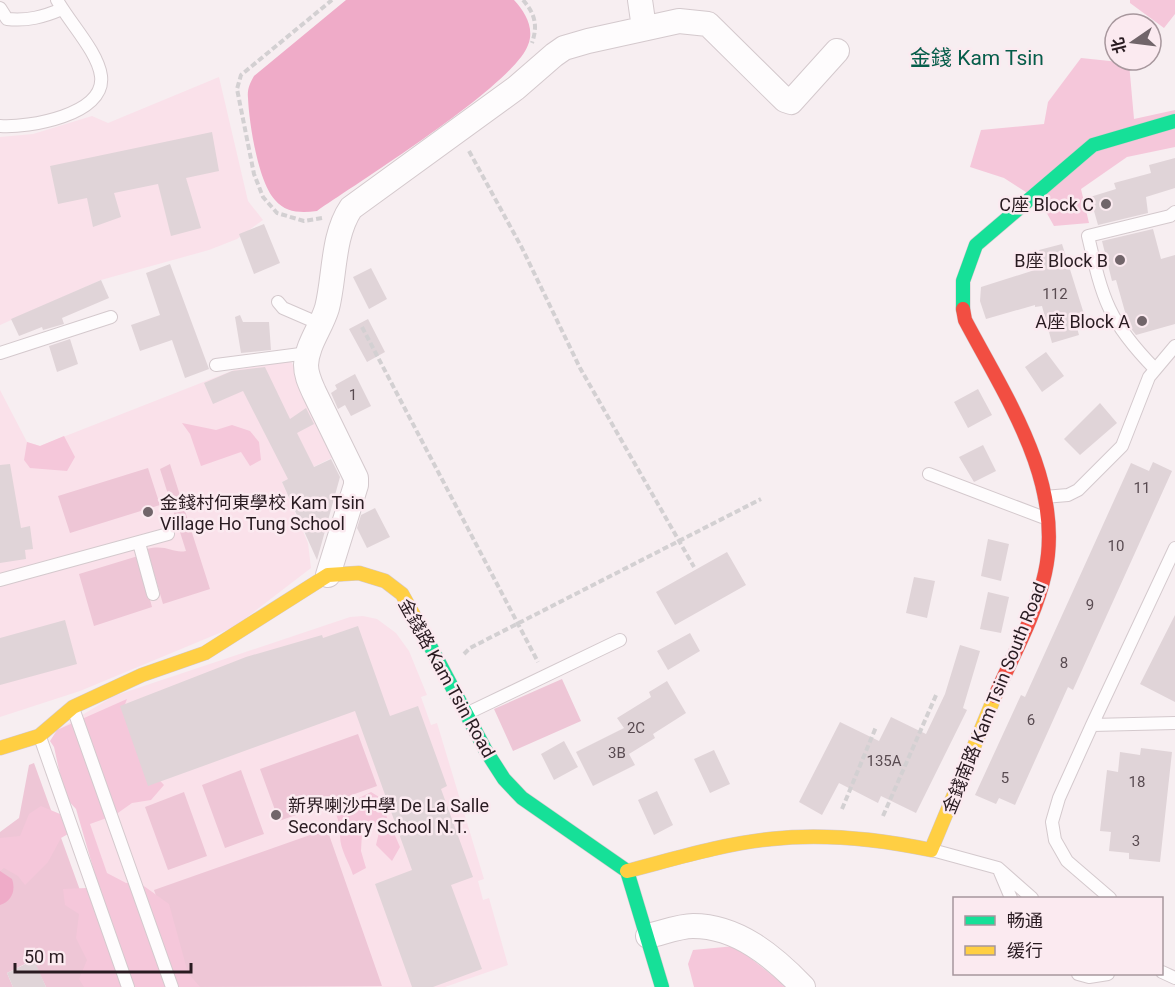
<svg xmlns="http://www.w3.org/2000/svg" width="1175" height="987" viewBox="0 0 1175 987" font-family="Roboto,'Noto Sans SC',sans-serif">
	<rect width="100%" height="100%" fill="#f7eef1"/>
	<!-- built -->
	<path fill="#fae1ea" d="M219 77 248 201 263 220 237 239 209 250 101 280 0 325V137L33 134 92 116 108 123Z
		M291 361 336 456 282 482 308 543 311 568 234 627 80 691 0 717V390L27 442 40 446 234 370Z
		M363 616 377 619 396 633 409 651 427 695 421 697 431 725 437 723 484 879 478 881 483 900 489 898 508 965 445 987H146L57 730 114 696 350 617Z"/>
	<!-- green -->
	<path fill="#eec6d6" d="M170 464 210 589 163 604 147 549C167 544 173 554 186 551L160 469Z
		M148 468 160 505 70 533 58 496Z
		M138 556 152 607 94 626 79 574Z
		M562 679 581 721 513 751 494 709Z
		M358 734 377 786 279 821 260 769Z
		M34 763 115 987H46L33 960 7 973 13 987H0V832L19 818 29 765Z
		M241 770 264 834 225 848 202 785Z
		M184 792 207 856 168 870 145 807Z
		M327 829 382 986 188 987 154 890Z"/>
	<!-- forest -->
	<path fill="#f5c7da" d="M1130 0H1175V14L1164 28 1130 3Z
		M1081 58 1129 63 1134 119 1175 110V147L1127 157 1081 189 1089 223 1054 226 1040 201 1004 178 970 167 981 130 1044 124 1048 102Z
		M182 423 216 430 232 425 250 431 259 442 261 460 250 466 241 452 201 466 190 434Z
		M64 436 75 457 67 471 30 468 24 460 27 442 40 446Z
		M127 699 124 707 151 771 164 785 151 800 132 803 115 815 90 824 107 873 126 883 141 884 169 904 188 973 200 987H84L79 979 87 960 76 938 79 914 65 905 63 889 86 888 94 871 76 809 65 797 54 747 50 741 57 730Z
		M371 792 384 800 387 818 372 825 356 828 362 832 361 851 366 868 353 875C348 859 334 841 343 825L339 823 336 814 343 806Z
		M41 806 60 814 68 834 61 838 48 862 25 885 18 876 4 868 0 871V838L20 836 29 814Z
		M380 828 393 831 400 847 392 861 376 845Z
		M735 946 787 987H694L688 964 693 950Z"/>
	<!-- water -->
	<path fill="#efabc8" d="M346 0H514C525 12 535 28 528 45 514 85 359 182 317 211 301 213 286 213 275 200 258 182 249 122 248 98 247 89 250 83 254 76Z
		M0 871 12 879C16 890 12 901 0 905Z"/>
	<!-- building -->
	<path fill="#e0d4d8" d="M212 132 219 171 186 178 201 228 171 236 158 184 114 193 121 217 93 227 87 198 58 204 50 166Z
		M1175 158V188L1146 197 1148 213 1098 225 1090 197 1116 189 1114 183 1151 173 1149 165Z
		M264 224 280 263 254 274 239 234Z
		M1153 229 1161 259 1175 255V324L1136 335 1129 326 1116 280 1112 281 1102 241Z
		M1062 244 1084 314 1074 317 1079 335 1052 343 1042 306 1035 307V305L986 319 980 301 981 287 1044 267 1039 250Z
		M170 264 209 369 185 378 172 340 140 351 131 325 160 315 146 273Z
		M371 268 387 299 369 309 353 277Z
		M101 280 109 298 62 318 64 324 43 330 42 327 19 336 11 319Z
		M240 315 243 322H269L271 350 241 353 235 317Z
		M368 319 385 352 367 362 349 329Z
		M70 339 78 364 57 372 49 346Z
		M1046 352 1064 376 1042 392 1025 367Z
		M265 367 290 419 306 408 314 424 297 433 314 467 331 459 340 477 317 560 282 482 288 479 243 391 213 404 204 383 232 371Z
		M355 374 371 406 351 416 345 405 338 409 331 393 337 389 335 385Z
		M978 389 992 415 968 428 954 402Z
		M1100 403 1117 423 1080 455 1064 439Z
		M983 445 996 471 974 482 959 457Z
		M1153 462 1172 471 1073 690 1068 687 1015 805 999 798 996 804 975 795 1021 695 1025 697 1131 463 1149 471Z
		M10 464 21 528 30 526 33 549 25 550 26 559 0 563V465Z
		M375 508 390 537 367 548 357 528 361 515Z
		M988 539 1009 544 1001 581 981 576Z
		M727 552 746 585 675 625 656 592Z
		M914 577 935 581 927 618 906 613Z
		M988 592 1009 597 1001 633 980 629Z
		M1175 615V702L1140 684Z
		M65 620 77 664 0 685V638Z
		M358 626 390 716 418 706 447 786 441 789 473 877 451 885 482 969 433 987H412L375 884 412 870 355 711 148 786 120 706 246 657 322 635 323 638Z
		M690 633 700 651 668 670 657 651Z
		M960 645 980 651 963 708 967 710 916 813 881 796 878 803 839 783 822 815 799 802 840 722 879 741 891 717 926 734 945 694Z
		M667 681 686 713 653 734 655 738 629 754 635 765 593 786 576 752 624 728 617 718 651 697 649 692Z
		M564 741 578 767 554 780 541 754Z
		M1141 748 1172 752 1160 862 1129 859V853L1109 851 1111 832 1100 831 1107 770 1118 772 1120 752 1140 755Z
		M714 750 730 784 710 793 694 759Z
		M657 791 673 825 654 835 638 800Z
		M34 960 46 987H13L7 973Z"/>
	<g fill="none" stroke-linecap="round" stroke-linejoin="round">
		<!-- lane casing -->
		<g stroke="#d4c9cd" stroke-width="14">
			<path id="lane" d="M0 8 7 19C28 21 43 17 62 9
				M0 126C28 128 106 115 101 76 98 52 69 22 57 0
				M278 302 283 308 320 324
				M0 353 111 317
				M216 365 308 353
				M1155 369C1108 321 1103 300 1088 236L1170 216 1175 212
				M929 474 1042 517
				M1044 497 1068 495 1078 490 1122 446 1149 377 1175 346
				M139 543 153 594
				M0 580 168 534
				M74 711 172 987
				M468 713 620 640
				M1092 725 1175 723
				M40 737 128 987
				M932 850 998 868 1032 898
				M1000 872 1011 898
				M1110 898 1067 861 1055 840 1052 822 1059 798 1092 725 1175 548
				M1162 972 1175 978
				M1078 974 1089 977 1108 974"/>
		</g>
		<!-- street casing -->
		<g stroke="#d4c9cd" stroke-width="26">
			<path id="street" d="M640 0 644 28
				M328 575 356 485V478L314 392C310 383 306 375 306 365 307 344 321 328 327 308 335 277 332 236 351 208L516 88 554 55 564 48 588 41 679 21 708 24 785 100 791 102 837 51
				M648 936C662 933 679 926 693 926 738 926 774 957 803 987"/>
		</g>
		<!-- fast casing -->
		<g stroke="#d4c9cd" stroke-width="15">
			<path id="fast" d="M963 309V281L976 245 1093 145 1175 121
				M418 623 486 751 504 779 522 798 627 871 662 987"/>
		</g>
		<!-- slow casing -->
		<g stroke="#d4c9cd" stroke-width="15">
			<path id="slow" d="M0 748 39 736 73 707 142 675 205 653 328 575 359 573 385 581 402 594 418 623
				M627 871C674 859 722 844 771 839 825 833 878 839 931 850L995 696"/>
		</g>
		<!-- jam casing -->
		<g stroke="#d4c9cd" stroke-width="15">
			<path id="jam" d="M963 309 965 320C1005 396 1065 483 1045 573 1036 615 1012 657 995 696"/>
		</g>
		<!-- path -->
		<path stroke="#d3d0d2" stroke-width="4" stroke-dasharray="6 3" stroke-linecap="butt" d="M523 0C535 14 538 25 532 43
			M469 151 522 248 580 368 694 567
			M322 218 304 221 277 213 263 197 254 174 237 89 241 75 332 0
			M362 327 538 662
			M464 654 470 648 761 499
			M842 809 876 727
			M883 816 937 693"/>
		<!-- lane -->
		<use href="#lane" stroke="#fefcfd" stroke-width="12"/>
		<!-- street -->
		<use href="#street" stroke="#fefcfd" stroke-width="24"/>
		<!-- fast -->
		<use href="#fast" stroke="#16e098" stroke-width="14"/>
		<!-- slow -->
		<use href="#slow" stroke="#ffcf43" stroke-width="14"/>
		<!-- jam -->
		<use href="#jam" stroke="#f24e42" stroke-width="14"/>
	</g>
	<!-- markers -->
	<g fill="#71656a" stroke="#fbeaf0" stroke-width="2">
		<circle cx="1106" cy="204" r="6"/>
		<circle cx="1120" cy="260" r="6"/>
		<circle cx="1142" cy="321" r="6"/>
		<circle cx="148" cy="512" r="6"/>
		<circle cx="276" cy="815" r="6"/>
	</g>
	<g text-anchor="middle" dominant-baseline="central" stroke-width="5" stroke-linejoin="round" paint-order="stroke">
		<!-- number labels -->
		<g font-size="15" fill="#594b51">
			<text x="1055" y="294">112</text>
			<text x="353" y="395">1</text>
			<text x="1142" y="488">11</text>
			<text x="1116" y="546">10</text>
			<text x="1090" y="605">9</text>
			<text x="1064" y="663">8</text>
			<text x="1031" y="720">6</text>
			<text x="636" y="728">2C</text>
			<text x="617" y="753">3B</text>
			<text x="884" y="761">135A</text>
			<text x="1005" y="778">5</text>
			<text x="1137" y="782">18</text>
			<text x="1136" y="841">3</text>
		</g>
		<!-- poi labels -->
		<g font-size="18" fill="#291b21" stroke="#fbeaf0" text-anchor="end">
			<text x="1094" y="204">C座 Block C</text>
			<text x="1108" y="260">B座 Block B</text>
			<text x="1130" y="321">A座 Block A</text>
			<text x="160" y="502" text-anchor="start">金錢村何東學校 Kam Tsin<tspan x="160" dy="21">Village Ho Tung School</tspan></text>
			<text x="288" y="805" text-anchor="start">新界喇沙中學 De La Salle<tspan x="288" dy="21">Secondary School N.T.</tspan></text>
		</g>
		<!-- street labels -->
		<g font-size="18" fill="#291b21" stroke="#fbeaf0">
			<text transform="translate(447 678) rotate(61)">金錢路 Kam Tsin Road</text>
			<text transform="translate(994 698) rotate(-68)">金錢南路 Kam Tsin South Road</text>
		</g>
		<!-- quarter labels -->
		<g font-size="21" fill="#065d4a" stroke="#fbeaf0">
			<text x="977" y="58">金錢 Kam Tsin</text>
		</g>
	</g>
	<!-- legend -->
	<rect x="953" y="897" width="210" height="78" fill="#fbeaf0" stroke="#a7979d" stroke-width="1.5"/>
	<rect x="965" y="916" width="30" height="9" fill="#16e098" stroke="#a7979d" stroke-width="1.5"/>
	<text x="1007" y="927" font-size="18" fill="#291b21">畅通</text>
	<rect x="965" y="946" width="30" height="9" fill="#ffcf43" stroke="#a7979d" stroke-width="1.5"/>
	<text x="1007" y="957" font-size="18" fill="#291b21">缓行</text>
	<!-- north arrow -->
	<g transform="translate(1133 42) rotate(256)"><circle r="28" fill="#fbeaf0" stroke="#a7979d" stroke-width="1.5"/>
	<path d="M0-4.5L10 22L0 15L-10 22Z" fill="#71656a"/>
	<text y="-9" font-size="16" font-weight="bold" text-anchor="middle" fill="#291b21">北</text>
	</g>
	<!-- scale -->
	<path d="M15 963v9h176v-9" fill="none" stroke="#291b21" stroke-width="3"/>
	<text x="24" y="963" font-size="18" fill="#291b21" stroke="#fbeaf0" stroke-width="4.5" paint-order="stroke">50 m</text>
</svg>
